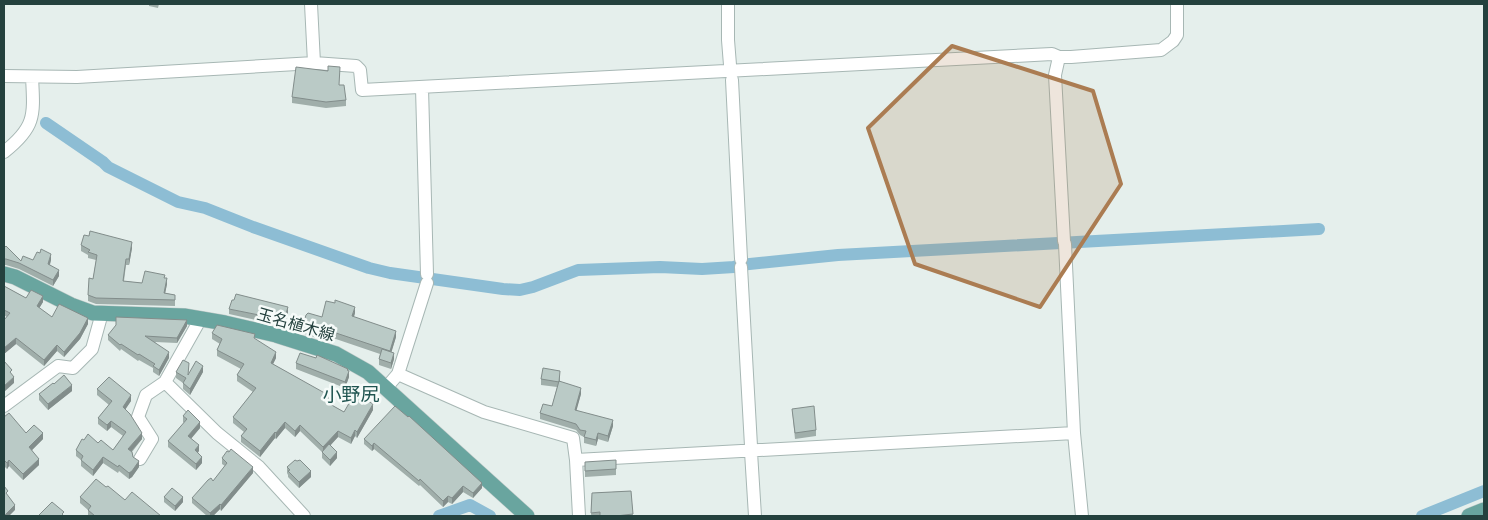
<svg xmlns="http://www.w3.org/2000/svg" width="1488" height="520" viewBox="0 0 1488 520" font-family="Manrope,'Noto Sans JP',sans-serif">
	<rect width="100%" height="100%" fill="#e5efec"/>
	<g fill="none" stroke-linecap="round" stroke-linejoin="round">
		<!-- canal -->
		<path stroke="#8dbdd4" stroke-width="12" d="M46 123 103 162 108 167 178 202 205 208 253 227 369 268 390 273 503 289 520 290 533 287 578 270 660 267 702 269 734 267 740 265 838 255 1319 229
			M439 516 470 505 490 516
			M1422 516 1484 491"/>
		<!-- minor casing -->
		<g stroke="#a7b7b4" stroke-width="14">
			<path id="minor" d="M311 4 314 63
				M728 4V40L730 65
				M1059 57 1055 75 1064 241
				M4 76 77 77 314 63 356 66 360 70 362 90 1052 54 1059 57H1071L1161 50 1173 41 1177 35V4
				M732 80 741 259
				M422 88 427 274
				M4 152C36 127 34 115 32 77
				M1065 244 1074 433 1082 516
				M741 267 751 446
				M398 374 484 412 573 438 576 460
				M165 382 217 433 259 467 304 516
				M386 388 398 374 427 283
				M4 406 58 366 73 368 92 349 102 313
				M751 452 755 516
				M140 459 152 439 138 417 146 395 165 382 201 318
				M579 516 576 460 1074 433"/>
		</g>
		<!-- major casing -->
		<g stroke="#c2cac9" stroke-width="16">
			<path id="major" d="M4 274 15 277 71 305 93 313 184 316 225 323 276 335 336 354 368 372 527 516
				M1469 516 1484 510"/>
		</g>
		<!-- minor -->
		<use href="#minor" stroke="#fff" stroke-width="12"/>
		<!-- major -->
		<use href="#major" stroke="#69a59f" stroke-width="15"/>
	</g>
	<!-- wall -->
	<path fill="#a0aeaa" d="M147 4H159L158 8 149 6V4Z
		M339 85 346 100V106L326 108 292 103V97Z
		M81 245 132 248 129 265H126L124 281 142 283 165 278 167 284 165 293 175 295V306L96 304 88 301V295L93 279 96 260 88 258V255L81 251Z
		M4 248 21 261 51 260 50 265 59 276 53 286 19 269 6 265H4Z
		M4 286 26 298 43 302 39 308 52 317 88 324 80 339 64 357 57 351 44 366 16 344 4 354V320L7 317 4 315Z
		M229 309 288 313 284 326 229 314Z
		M355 313 354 317 396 337 391 352 394 359 391 369 379 365V359L380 354 330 337 329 342 302 333V328L322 317Z
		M187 326 177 343 155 342 169 358 159 376 153 372V368L139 360 138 361 121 349 120 351 108 340V335Z
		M212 333 255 339 276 358 273 364 330 398V404L344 412 373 410 357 438 355 436 351 444 338 437 330 446 337 458 330 466 322 458V452L300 431 295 437 285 428 276 439 275 438 260 457 241 442V436L244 432 233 423V417L253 392 237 381V375L241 369 217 356V350L220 344 212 339Z
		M296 363 348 371 349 377 345 388 296 369Z
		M176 372 189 374 203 372 190 395 183 389V383L176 378Z
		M560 377V382L581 394 576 410 613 426 608 442 598 439 596 446 584 443V437L580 435 576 430 540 419V413L552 406 557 387 541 385V379Z
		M54 384 72 391 48 410 39 400V394Z
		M97 389 131 401 125 409 142 439 132 452 133 457 139 467 132 477 129 479 119 471 118 473 103 463 93 476 81 466V460L76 456V450L84 440 98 443 113 450 123 436 111 427 107 431 98 424V418L109 405 97 395Z
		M792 409 816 430V436L795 439Z
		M183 416 200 428 191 439 199 451 198 452 202 463 196 470 168 447V441L184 423 183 422Z
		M4 417 26 433 43 439 32 450 39 465 23 480 9 466 7 469 4 466Z
		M364 439 482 488 473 498 463 492 452 504 448 502 443 507 420 485 419 486 374 449 372 451 364 444Z
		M222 458 253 473 221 511 220 509 213 516H207L192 503V498L213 481 225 466 222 464Z
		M585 462 616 469V475L585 477Z
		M287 467 311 477 299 488 288 477V475L287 473Z
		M106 487 125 500 161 516H88V510L80 503V497Z
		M631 491 633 516H591L592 493Z
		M164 497 183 502 175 511 164 502Z"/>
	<!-- shaded-wall -->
	<path fill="#828d8b" d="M132 242V248L129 265V259Z
		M51 254V260L48 270V264Z
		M59 270V276L53 286V280Z
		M167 278V284L164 299V293Z
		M43 296V302L37 312V306Z
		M288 307V313L284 326V320Z
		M355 307V313L352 322V316Z
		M88 318V324L80 339 64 357V352Z
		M187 320V326L177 343V338Z
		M396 331V337L390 357V351Z
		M16 338V344L4 354V348Z
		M57 345V351L44 366V360Z
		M169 352V358L159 376V370Z
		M276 352V358L271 368V363Z
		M394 353V359L391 369V363Z
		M203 366V372L190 395V389Z
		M349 371V377L345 388V382Z
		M14 377V383L4 392V386Z
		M72 385V391L48 410V404Z
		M581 388V394L575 416V410Z
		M131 395V401L123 413V407Z
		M373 404V410L357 438V432Z
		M613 420V426L608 442V436Z
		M111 421V427L107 431V425Z
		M200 422V428L188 442V436Z
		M285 422V428L276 439V433Z
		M300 425V431L295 437V431Z
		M355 430V436L351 444V438Z
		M338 431V437L323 453V447Z
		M275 432V438L260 457V451Z
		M43 433V439L29 453V447Z
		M142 433V439L128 455V449Z
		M598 433V439L596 446V440Z
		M374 443V449L372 451V446Z
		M199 445V451L195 456V450Z
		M337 452V458L330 466V460Z
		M103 457V463L93 476V470Z
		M202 457V463L196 470V464Z
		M39 459V465L23 480V474Z
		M9 460V466L7 469V463Z
		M139 461V467L132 477 129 479V473Z
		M253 467V473L221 511V505Z
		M311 471V477L299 488V482Z
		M482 483V488L473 498V493Z
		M463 486V492L452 504V498Z
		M448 496V502L443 507V501Z
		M183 497V502L175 511V506Z
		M220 504V509L213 516H210V513Z
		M15 505V510L9 516H4Z"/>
	<!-- building -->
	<path fill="#bacac6" stroke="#828d8b" d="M328 66 340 67 339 85H344L346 100 326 102 292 97 296 67 328 71Z
		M90 231 132 242 129 259H126L123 281 142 283 145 271 165 275 164 278H167L164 293 175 295V300L96 298 88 295 89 278 93 279 97 255 88 252 90 250 81 245 84 235 89 236Z
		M6 246 21 261 23 256 33 260 37 252 40 253 41 249 51 254 48 264 59 270 53 280 19 263 6 259H4V248Z
		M4 286 26 298 31 290 43 296 37 306 52 317 59 304 88 318 80 333 64 352 57 345 44 360 16 338 4 348V320L10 313 4 310Z
		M236 294 288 307 284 320 229 309 232 300H234Z
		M335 300 355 307 352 316 396 331 390 351 330 331 329 336 302 328 306 315 308 313 322 317 326 301 335 303Z
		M116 317 187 320 177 338 145 336 169 352 159 370 153 366 155 364 139 354 138 355 121 344 120 345 108 335 116 325Z
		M217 325 255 334 254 338 276 352 271 363 330 396 329 398H330L328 403 344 412 355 393 373 404 357 432 355 430 351 438 338 431 323 447 300 425 295 431 285 422 276 433 275 432 260 451 241 436 247 429 233 417 256 388 237 375 244 364 217 350 222 339 212 333Z
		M382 349 394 353 391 363 379 359Z
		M300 353 316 358 317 355 348 369 347 370 349 371 345 382 296 363Z
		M183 360 189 363 188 375 196 361 203 366 190 389 183 383 186 378 176 372Z
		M4 361 12 370 10 372 14 377 4 386Z
		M543 368 560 371 559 382 541 379Z
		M64 375 72 385 48 404 39 394 53 383 54 384Z
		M109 377 131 395 123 407 130 414 142 433 128 449 132 452 133 457 139 461 132 471 129 473 119 465 118 467 103 457 93 470 81 460 83 456 76 450 82 439 84 440 88 434 98 443 101 440 113 450 126 432 111 421 107 425 98 418 112 401 97 389Z
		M559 381 581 388 575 410 613 420 608 436 598 433 596 440 584 437 586 431 580 430 576 424 540 413 543 404 552 406Z
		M395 406 408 417 409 416 482 483 473 493 463 486 452 498 448 496 443 501 420 479 419 481 374 443 372 446 364 439Z
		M814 406 816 430 795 433 792 409Z
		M188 410 200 422 188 436 199 445 195 450 202 457 196 464 168 441 187 419 183 416Z
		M9 413 26 433 34 425 43 433 29 447 39 459 23 474 9 460 7 463 4 460V417Z
		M329 444 337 452 330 460 322 452Z
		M231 449 253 467 221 505 220 504 210 513 192 498 208 480 211 478 213 481 227 463 222 458 227 451 229 452Z
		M295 460 297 461 300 460 311 471 299 482 288 471 290 470 287 467Z
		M616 460V469L585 471V462Z
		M96 479 106 487 108 486 125 500 132 492 161 516H95L88 510 91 506 80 497Z
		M4 486 8 491 6 493 15 505 4 516Z
		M172 488 183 497 175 506 164 497Z
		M631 491 633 514 616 516H600V512L591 513 592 493Z
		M52 502 64 512 62 514 64 516H38Z"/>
	<!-- marked area -->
	<path fill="#ab7c52" fill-opacity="0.2" stroke="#ab7c52" stroke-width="4" stroke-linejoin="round" d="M952 46 1093 91 1121 184 1040 307 915 264 868 128Z"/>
	<g text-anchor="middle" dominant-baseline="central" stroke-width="5" stroke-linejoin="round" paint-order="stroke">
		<!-- street labels -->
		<g font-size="16" fill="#24413e" stroke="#f6fbf9">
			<text transform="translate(296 324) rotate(16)">玉名植木線</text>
		</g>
		<!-- quarter labels -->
		<g font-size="19" fill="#1f5450" stroke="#f6fbf9">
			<text x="351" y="394">小野尻</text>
		</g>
	</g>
	<!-- border -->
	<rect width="1488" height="520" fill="none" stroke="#24413e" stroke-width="10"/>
</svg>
